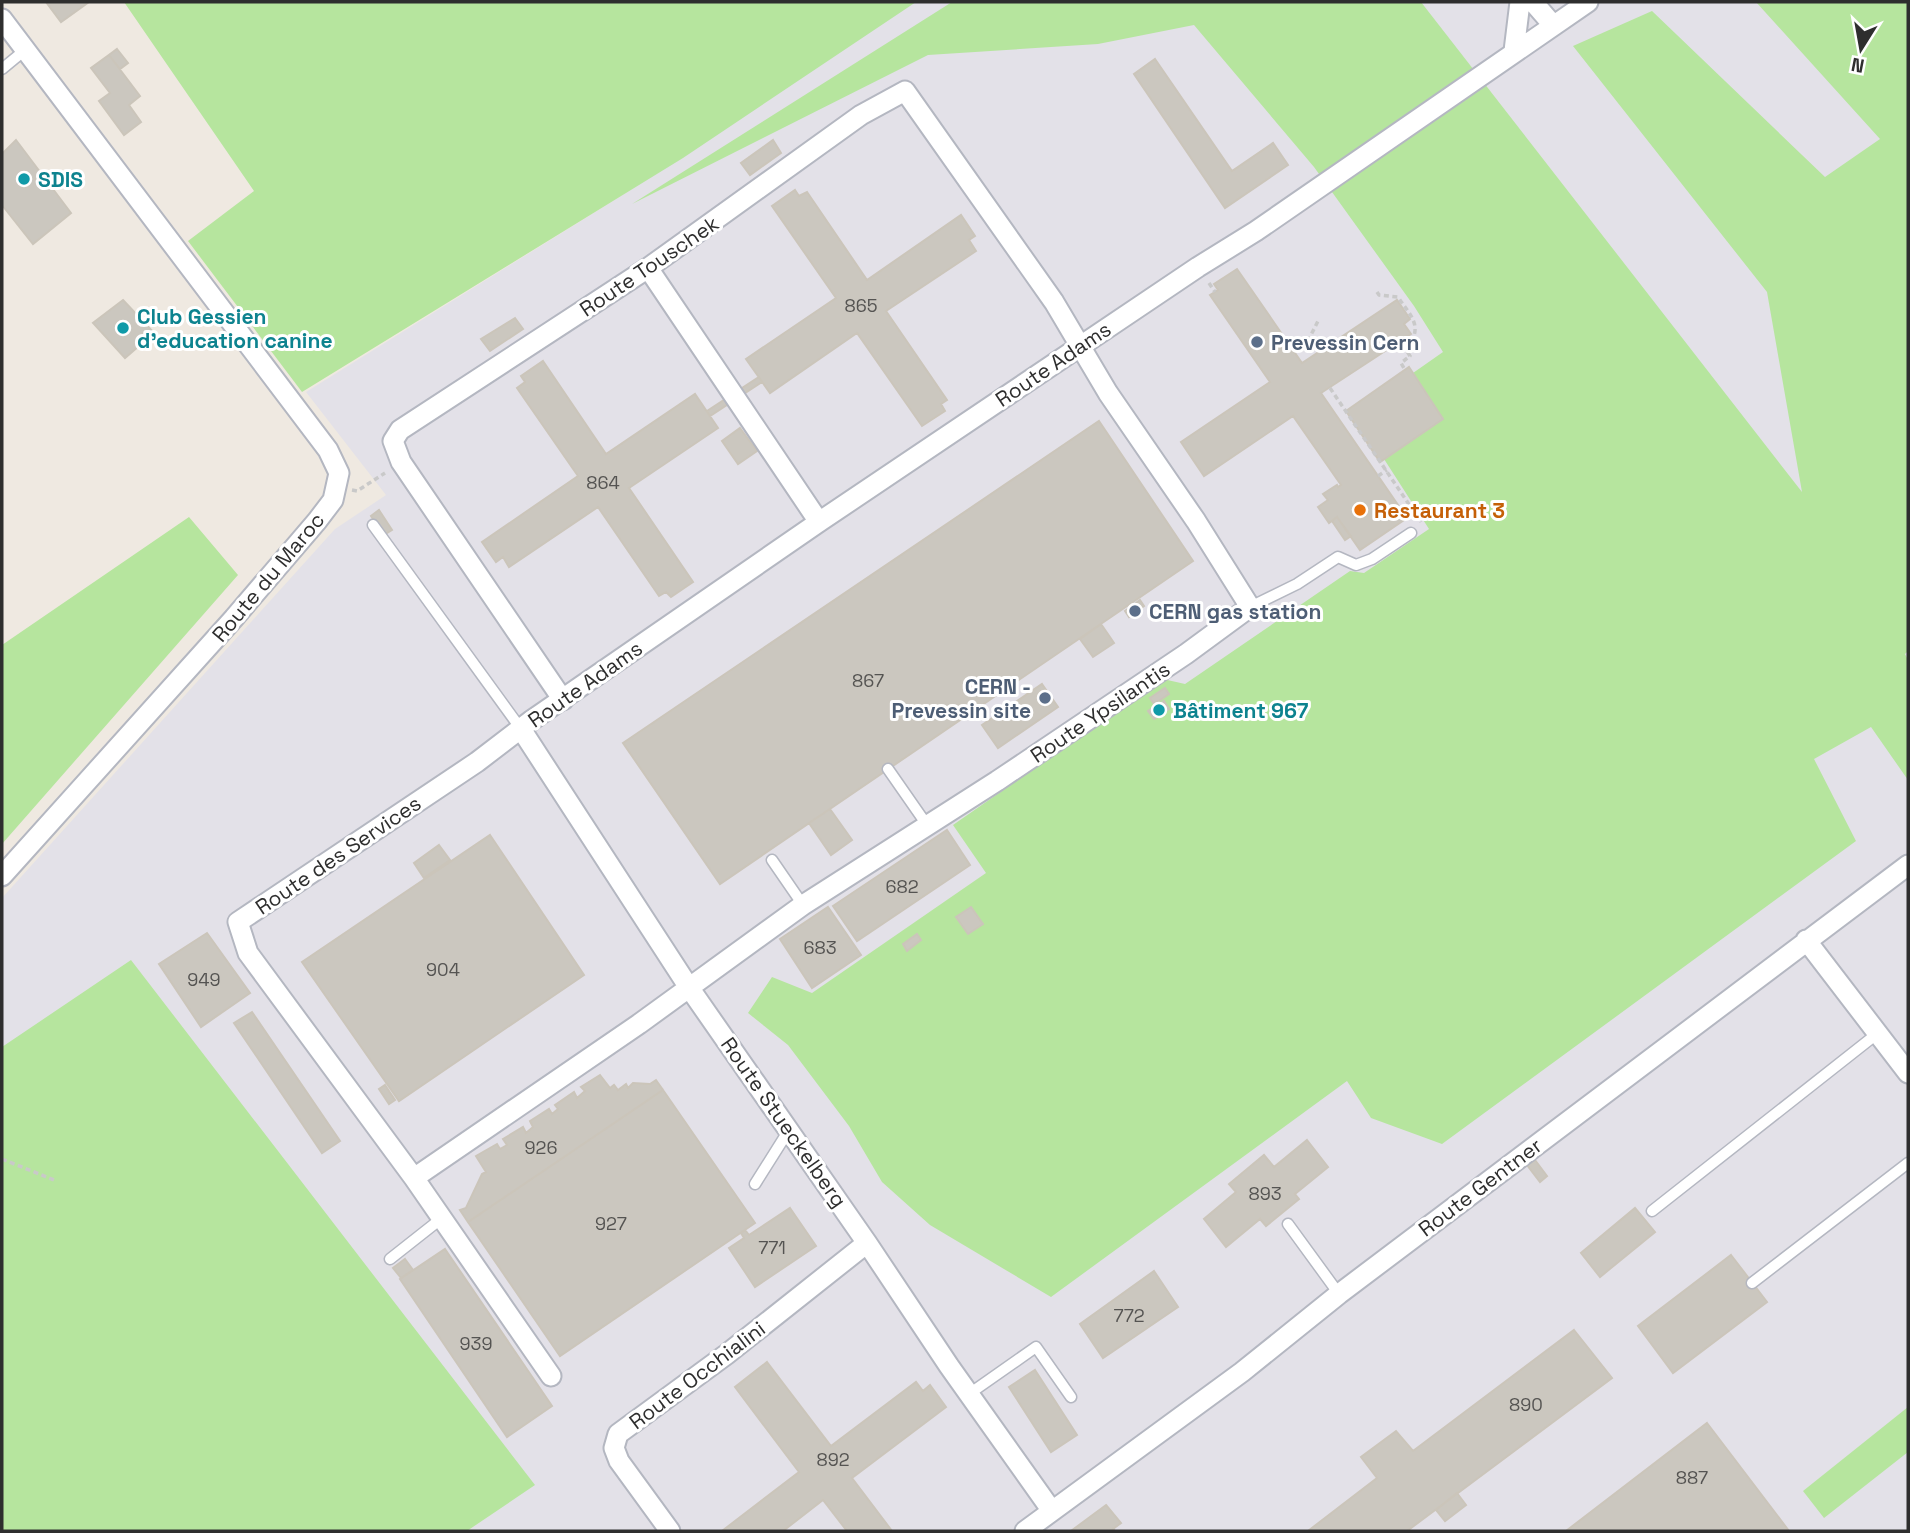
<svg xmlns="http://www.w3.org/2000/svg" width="1910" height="1533" viewBox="0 0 1910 1533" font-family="'Space Grotesk',sans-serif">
	<rect width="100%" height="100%" fill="#efe9e1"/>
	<!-- industrial -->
	<path fill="#e3e1e8" d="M914 2H1908V1531H467L534 1485 2 1047V898L335 529 386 495 306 392 621 196Z"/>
	<!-- green -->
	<path fill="#b6e59e" d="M124 2H916L683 158 302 392 188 241 254 191Z
		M952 2H1421L1802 492 1767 292 1573 46 1652 11 1825 177 1880 139 1756 2H1908V651L1905 654 1908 660V780L1871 727 1814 759 1856 841 1442 1144 1371 1118 1347 1081 1051 1297 930 1225 882 1182 849 1126 788 1045 748 1013 772 977 812 993 986 873 953 825 1163 679 1185 684 1350 571 1364 573 1429 529 1384 459 1413 373 1443 352 1414 306 1314 167 1194 25 1098 44 928 55 632 204Z
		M189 517 238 575 2 844V645Z
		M131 960 535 1485 467 1531H2V1047Z
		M1908 1407V1452L1824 1518 1803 1491Z"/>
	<!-- building -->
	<path fill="#cbc7bf" stroke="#cbc5ba" stroke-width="2" d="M46 2H89L61 22Z
		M117 49 128 63 120 69 109 55Z
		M109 55 140 96 129 105 141 122 124 135 99 101 110 93 91 68Z
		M1155 59 1232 171 1273 143 1288 165 1225 208 1134 74Z
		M16 140 71 213 33 244 2 205V154Z
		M773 140 781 153 750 175 741 163Z
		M795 190 799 196 807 192 867 280 961 215 975 236 969 240 976 251 886 311 947 400 941 404 945 411 922 426 857 333 770 393 746 359 836 298 772 206Z
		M1237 269 1302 363 1397 300 1410 319 1404 324 1411 334 1321 393 1407 518 1360 550 1337 517 1329 523 1318 507 1328 500 1323 494 1337 485 1338 487 1341 485 1293 416 1204 476 1181 442 1270 382 1210 295 1218 290 1214 284Z
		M123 300 154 333 125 358 93 323Z
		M515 318 523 329 490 351 481 339Z
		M543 361 606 454 695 394 718 428 629 488 693 582 671 597 666 592 659 596 598 507 509 567 503 557 496 562 482 542 578 476 517 388 525 382 521 376Z
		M1409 367 1443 419 1380 462 1346 411Z
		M759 377 762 382 710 416 707 411Z
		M1099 421 1193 561 720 884 623 743Z
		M740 428 757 451 738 464 722 441Z
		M379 510 392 530 384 535 371 516Z
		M1337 517 1351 536 1345 540 1332 521Z
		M1140 600 1144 606 1129 617 1125 611Z
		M1101 624 1114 643 1093 657 1080 639Z
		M1042 684 1058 707 998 748 982 725Z
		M1165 688 1169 694 1154 704 1150 698Z
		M1164 701 1169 709 1154 719 1148 711Z
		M830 809 852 840 831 855 809 823Z
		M947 830 970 865 857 941 833 906Z
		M490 835 584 975 399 1101 302 962Z
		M439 845 450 860 424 878 414 863Z
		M828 907 861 955 812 988 780 939Z
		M971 907 983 924 968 934 956 917Z
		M207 933 250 993 201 1027 159 964Z
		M917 934 921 940 907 951 903 944Z
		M252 1012 340 1141 322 1153 234 1023Z
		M600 1075 610 1088 614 1085 618 1090 626 1084 628 1088 633 1083 650 1084 656 1080 663 1090 468 1222 460 1210 466 1208 482 1174 486 1172 476 1156 497 1144 500 1149 507 1145 503 1139 523 1127 526 1133 533 1127 530 1121 549 1109 552 1114 558 1109 555 1105 574 1092 577 1098 585 1091 581 1087Z
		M385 1085 395 1100 389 1104 379 1089Z
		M663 1090 755 1223 560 1356 468 1222Z
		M1307 1140 1328 1167 1295 1194 1299 1199 1266 1226 1260 1219 1226 1247 1204 1219 1236 1192 1229 1184 1264 1155 1274 1167Z
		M1535 1160 1547 1176 1540 1182 1527 1165Z
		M790 1208 816 1246 755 1287 729 1248 744 1238 741 1233 745 1230 749 1235Z
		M1635 1208 1655 1232 1600 1277 1581 1253Z
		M445 1249 552 1406 507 1437 400 1279Z
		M1731 1255 1767 1302 1673 1373 1638 1326Z
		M405 1259 413 1270 401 1278 393 1268Z
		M1154 1271 1178 1307 1103 1358 1080 1324Z
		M1574 1330 1612 1378 1407 1531H1308L1377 1478 1361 1457 1396 1431 1413 1451Z
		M767 1362 831 1446 916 1382 923 1391 930 1385 946 1407 852 1478 892 1531H847L823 1500 783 1531H722L799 1472 735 1387Z
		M1035 1370 1077 1435 1051 1452 1009 1387Z
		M1707 1423 1789 1531H1566Z
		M1457 1493 1466 1505 1445 1521 1436 1510Z
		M1106 1505 1121 1523 1113 1529 1115 1531H1071Z"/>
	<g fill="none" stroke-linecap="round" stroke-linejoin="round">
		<!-- service casing -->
		<g stroke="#b4b7c1" stroke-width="13">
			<path id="service" d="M2 69 25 50
				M373 525 521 729
				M1250 607 1297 584 1338 557 1356 565 1372 559 1411 533
				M888 769 927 825
				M772 860 803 905
				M755 1184 789 1130
				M1652 1211 1878 1033
				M1288 1224 1339 1294
				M390 1259 442 1218
				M1752 1283 1908 1163
				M969 1394 1036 1347 1071 1397"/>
		</g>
		<!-- minor casing -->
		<g stroke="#b4b7c1" stroke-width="23">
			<path id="minor" d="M1533 2 1553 25
				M2 19 328 450 339 473 333 500 317 521 234 618 2 876
				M1514 51 1520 2
				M648 268 819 522
				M521 729 688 986 867 1243 949 1366 1052 1511
				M1806 940 1908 1073
				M414 1178 639 1024 803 905 997 781 1186 654 1250 607 1196 521 1108 393 1054 302 905 91 861 115 648 268 400 430 393 441 401 462 563 700
				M551 1376 414 1178 248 953 238 922 477 762 532 720 819 522 1198 267 1256 231 1588 2
				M670 1531 619 1461 614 1448 618 1434 727 1354 867 1243
				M1025 1531 1242 1372 1339 1294 1908 865"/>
		</g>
		<!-- path -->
		<path stroke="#c9c9c9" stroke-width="3.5" stroke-dasharray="5 3.5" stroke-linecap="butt" d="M1209 283 1215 292
			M1377 292 1379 295 1398 297C1412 318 1424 326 1406 350L1410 356 1401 363 1405 370
			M1294 351 1308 341 1318 321
			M1330 388 1421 522
			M1378 476 1387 470
			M352 490 357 491 385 473
			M2 1159 54 1180"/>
		<!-- service -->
		<use href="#service" stroke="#fff" stroke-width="10"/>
		<!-- minor -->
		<use href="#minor" stroke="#fff" stroke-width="19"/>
	</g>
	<!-- markers -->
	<g fill="#0f9aa8" stroke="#fff" stroke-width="2.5">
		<circle cx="24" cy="179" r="7"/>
		<circle cx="123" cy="328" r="7"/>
		<circle cx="1159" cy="710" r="7"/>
	</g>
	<g fill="#5c6f8a" stroke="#fff" stroke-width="2.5">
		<circle cx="1257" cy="342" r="7"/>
		<circle cx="1135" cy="611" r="7"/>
		<circle cx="1045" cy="698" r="7"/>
	</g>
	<circle fill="#e8710a" stroke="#fff" stroke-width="2.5" cx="1360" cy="510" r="7"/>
	<g text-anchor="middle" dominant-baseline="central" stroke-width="6" stroke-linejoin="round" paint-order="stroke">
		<!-- number labels -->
		<g font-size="18" fill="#555452">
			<text x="861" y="305">865</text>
			<text x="603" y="482">864</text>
			<text x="868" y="680">867</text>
			<text x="902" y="886">682</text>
			<text x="820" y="947">683</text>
			<text x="443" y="969">904</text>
			<text x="204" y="979">949</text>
			<text x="541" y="1147">926</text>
			<text x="1265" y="1193">893</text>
			<text x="611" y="1223">927</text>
			<text x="772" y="1247">771</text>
			<text x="1129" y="1315">772</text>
			<text x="476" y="1343">939</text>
			<text x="1526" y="1404">890</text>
			<text x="833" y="1459">892</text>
			<text x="1692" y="1477">887</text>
		</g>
		<!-- culture labels -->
		<g font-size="21" font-weight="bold" fill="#0d838f" stroke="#fff" text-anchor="start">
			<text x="38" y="179">SDIS</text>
			<text x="137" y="316">Club Gessien<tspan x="137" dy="24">d'education canine</tspan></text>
			<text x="1173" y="710">Bâtiment 967</text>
		</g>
		<!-- street labels -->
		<g font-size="21" fill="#2e2e2e" stroke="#fff">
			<text transform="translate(649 266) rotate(-34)">Route Touschek</text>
			<text transform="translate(1053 364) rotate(-34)">Route Adams</text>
			<text transform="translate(268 577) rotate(-50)">Route du Maroc</text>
			<text transform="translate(585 684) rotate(-35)">Route Adams</text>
			<text transform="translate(1100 712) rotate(-34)">Route Ypsilantis</text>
			<text transform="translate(338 855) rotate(-34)">Route des Services</text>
			<text transform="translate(784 1122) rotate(55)">Route Stueckelberg</text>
			<text transform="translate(1480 1187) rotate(-37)">Route Gentner</text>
			<text transform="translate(697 1375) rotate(-37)">Route Occhialini</text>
		</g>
		<!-- service labels -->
		<g font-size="21" font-weight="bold" fill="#4e5e75" stroke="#fff" text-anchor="start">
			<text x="1271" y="342">Prevessin Cern</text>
			<text x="1149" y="611">CERN gas station</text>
			<text x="1031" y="686" text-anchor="end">CERN -<tspan x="1031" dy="24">Prevessin site</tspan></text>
		</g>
		<!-- food labels -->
		<g font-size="21" font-weight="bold" fill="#c56008" stroke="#fff" text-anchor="start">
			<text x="1374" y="510">Restaurant 3</text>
		</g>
	</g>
	<!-- border -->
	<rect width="1910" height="1533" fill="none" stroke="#2e2e2e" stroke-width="7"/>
	<!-- north arrow -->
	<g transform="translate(1861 49) rotate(191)" stroke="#ffffff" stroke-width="5" paint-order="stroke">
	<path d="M0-5L12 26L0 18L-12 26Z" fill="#2e2e2e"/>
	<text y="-10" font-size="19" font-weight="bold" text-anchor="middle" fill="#2e2e2e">N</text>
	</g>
</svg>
